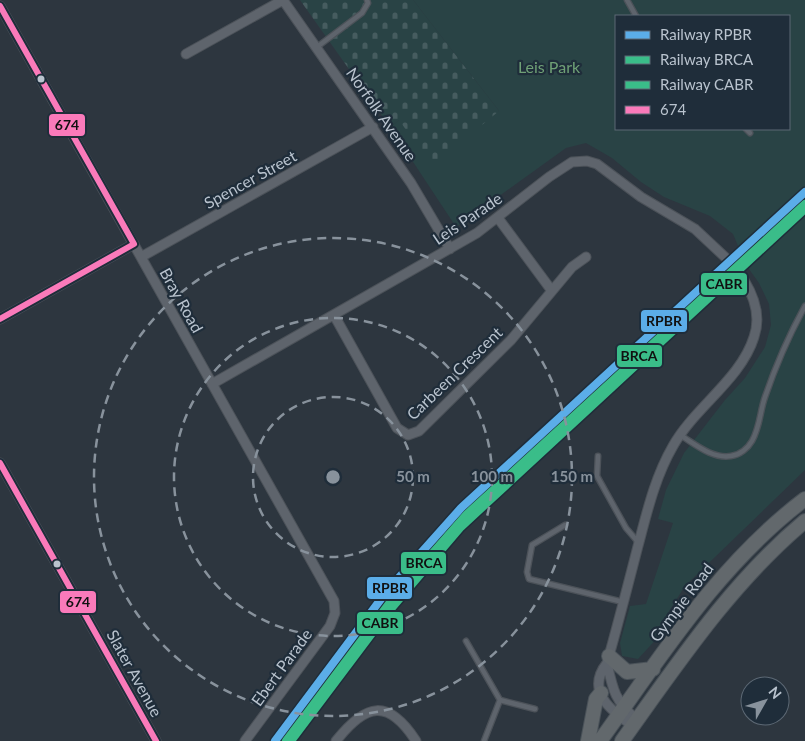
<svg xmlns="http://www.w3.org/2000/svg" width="805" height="741" viewBox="0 0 805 741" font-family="Lato,sans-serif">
	<defs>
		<pattern id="cemetery-stones" width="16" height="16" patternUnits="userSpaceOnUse" patternTransform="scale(1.25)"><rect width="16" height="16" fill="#294345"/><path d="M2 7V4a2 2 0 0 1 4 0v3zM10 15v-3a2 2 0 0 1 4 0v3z" fill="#465c5f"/></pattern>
	</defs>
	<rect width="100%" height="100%" fill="#2d363f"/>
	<!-- green -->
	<path fill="#294345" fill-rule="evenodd" d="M413 0H805V470L685 586 666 616 661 634 638 659 622 656 620 643 630 606 646 604 673 523 658 519 666 490 684 453 725 400 745 378 765 347 771 325 769 304 759 283 746 265 733 234 710 216 664 197 641 182 612 158 586 143 566 148 456 227 390 127 399 120 499 111ZM616 16H789V129H616Z"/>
	<!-- cemetery -->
	<path fill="url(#cemetery-stones)" d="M300 0H413L499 111 432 166 399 120 390 127Z"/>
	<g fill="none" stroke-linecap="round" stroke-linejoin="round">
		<!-- minor-tunnel -->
		<path stroke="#424b54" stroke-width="9" stroke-dasharray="9 4.5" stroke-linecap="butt" d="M726 258 744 280"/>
		<!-- service casing -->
		<g stroke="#4c5259" stroke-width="7">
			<path id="service" d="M627 0 636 16
				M317 47 362 13 368 3 367 0
				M746 129 750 133
				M680 435C695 444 712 459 731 456 740 455 748 448 752 441 760 427 760 411 765 397 776 365 789 335 805 306
				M598 456 597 476 626 528 638 542
				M565 525 532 545 527 572 529 579 623 602
				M466 641 500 700 484 741
				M500 700 535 709"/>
		</g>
		<!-- minor casing -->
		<g stroke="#4c5259" stroke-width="11">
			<path id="minor" d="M283 0 411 183 450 249
				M0 6 334 601 335 613 330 626 245 741
				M186 54 283 0
				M498 218 552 291
				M141 257 373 127
				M334 315 397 428 408 435 419 431 511 340 572 267 586 257
				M0 319 134 244
				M212 384 477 233 549 177 572 162 587 161 597 164 641 197 695 229 726 258
				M0 463 156 741
				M607 663C613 691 615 701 637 720
				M633 726C611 711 585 691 607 663 618 624 628 585 638 546 647 512 655 477 673 446 694 408 741 379 754 337 761 317 755 298 744 280
				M336 741C366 703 388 698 416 741"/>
		</g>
		<!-- trunk casing -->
		<g stroke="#4a5259" stroke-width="16">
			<path id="trunk" d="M609 656 627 672 653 669
				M588 741 596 699 601 693
				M600 741C662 655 719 564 805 499
				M622 741C678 663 731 583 805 521"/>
		</g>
		<!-- service -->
		<use href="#service" stroke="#5e646c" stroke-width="4.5"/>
		<!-- minor -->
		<use href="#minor" stroke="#5e646c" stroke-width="9"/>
		<!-- trunk -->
		<use href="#trunk" stroke="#62686c" stroke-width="14"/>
		<!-- rail casing -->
		<g stroke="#5c636a" stroke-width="5">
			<path id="rail" d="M283 741C330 678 374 613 425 554 479 493 544 440 604 385"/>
		</g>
		<!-- rail -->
		<use href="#rail" stroke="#1f2d3a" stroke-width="3" stroke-dasharray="9" stroke-linecap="butt"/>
		<!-- bus-1 casing -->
		<g stroke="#1f2d3a" stroke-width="10">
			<path id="bus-1" d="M0 6 134 244
				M0 319 134 244
				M0 463 156 741"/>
		</g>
		<!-- bus-1 -->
		<use href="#bus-1" stroke="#fa7aba" stroke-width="6"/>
		<!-- rail-1 casing -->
		<g stroke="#1f2d3a" stroke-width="11">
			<path id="rail-1" d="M275 741 387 591 461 508 805 192"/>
		</g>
		<!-- rail-2 casing -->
		<g stroke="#1f2d3a" stroke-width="11">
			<path id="rail-2" d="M286 741 394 597 467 514 805 204"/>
		</g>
		<!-- rail-3 casing -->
		<g stroke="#1f2d3a" stroke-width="11">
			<path id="rail-3" d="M291 741 385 616 461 527 805 209"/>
		</g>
		<!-- rail-1 -->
		<use href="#rail-1" stroke="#5bade8" stroke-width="8"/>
		<!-- rail-2 -->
		<use href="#rail-2" stroke="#3abd89" stroke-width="8"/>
		<!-- rail-3 -->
		<use href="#rail-3" stroke="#3abd89" stroke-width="8"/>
	</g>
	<!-- distance rings -->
	<g fill="none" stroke="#88929c" stroke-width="2.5" stroke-dasharray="9 6">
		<circle cx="333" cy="477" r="80"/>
		<circle cx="333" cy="477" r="159"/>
		<circle cx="333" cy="477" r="239"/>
	</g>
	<!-- markers -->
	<g fill="#b9c3ce" stroke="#1f2d3a" stroke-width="2">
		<circle cx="41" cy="79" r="4.5"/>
		<circle cx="57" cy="564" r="4.5"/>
	</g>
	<g text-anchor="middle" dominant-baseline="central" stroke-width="4.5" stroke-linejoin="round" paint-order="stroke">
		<!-- park labels -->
		<g font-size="16" fill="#6fa076" stroke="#1f2d3a">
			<text x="549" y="66">Leis Park</text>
		</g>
		<!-- street labels -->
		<g font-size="16" fill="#b9c3ce" stroke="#1f2d3a">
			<text transform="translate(382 114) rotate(55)">Norfolk Avenue</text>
			<text transform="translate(250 179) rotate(-29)">Spencer Street</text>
			<text transform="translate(467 218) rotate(-34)">Leis Parade</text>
			<text transform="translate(182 300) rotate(61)">Bray Road</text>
			<text transform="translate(454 373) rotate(-44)">Carbeen Crescent</text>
			<text transform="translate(681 602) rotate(-53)">Gympie Road</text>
			<text transform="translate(281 667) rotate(-54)">Ebert Parade</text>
			<text transform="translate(135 673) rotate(61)">Slater Avenue</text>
		</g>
	</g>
	<circle cx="333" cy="477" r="8" fill="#88929c" stroke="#1f2d3a" stroke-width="2.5"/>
	<g font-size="15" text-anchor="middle" font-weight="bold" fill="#88929c" stroke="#1f2d3a" stroke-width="4.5" stroke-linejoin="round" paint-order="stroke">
		<text x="413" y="482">50 m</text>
		<text x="492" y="482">100 m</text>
		<text x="572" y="482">150 m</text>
	</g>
	<g stroke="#1f2d3a" stroke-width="2">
		<rect x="48" y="113" width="38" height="24" rx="5" fill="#fa7aba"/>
		<rect x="700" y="272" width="48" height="24" rx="5" fill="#3abd89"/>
		<rect x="640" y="309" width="48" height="24" rx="5" fill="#5bade8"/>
		<rect x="616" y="344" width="47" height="24" rx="5" fill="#3abd89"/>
		<rect x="400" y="551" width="47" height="24" rx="5" fill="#3abd89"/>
		<rect x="366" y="576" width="47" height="24" rx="5" fill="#5bade8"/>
		<rect x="59" y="590" width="38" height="24" rx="5" fill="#fa7aba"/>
		<rect x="356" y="611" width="48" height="24" rx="5" fill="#3abd89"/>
	</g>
	<g font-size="14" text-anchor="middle" font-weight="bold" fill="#111">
		<text x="67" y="130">674</text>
		<text x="724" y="289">CABR</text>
		<text x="664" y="326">RPBR</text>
		<text x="639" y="361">BRCA</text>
		<text x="424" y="568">BRCA</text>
		<text x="390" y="593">RPBR</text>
		<text x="78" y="607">674</text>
		<text x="380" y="628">CABR</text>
	</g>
	<!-- legend -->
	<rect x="615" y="15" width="175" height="115" fill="#1f2d3a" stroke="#5d6975"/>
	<rect x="625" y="31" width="25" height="8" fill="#5bade8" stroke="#5d6975"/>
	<text x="660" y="40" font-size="15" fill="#b9c3ce">Railway RPBR</text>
	<rect x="625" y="56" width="25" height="8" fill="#3abd89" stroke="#5d6975"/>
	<text x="660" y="65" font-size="15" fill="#b9c3ce">Railway BRCA</text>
	<rect x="625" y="81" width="25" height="8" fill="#3abd89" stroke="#5d6975"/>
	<text x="660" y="90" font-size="15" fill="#b9c3ce">Railway CABR</text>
	<rect x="625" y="106" width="25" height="8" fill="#fa7aba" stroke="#5d6975"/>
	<text x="660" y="115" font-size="15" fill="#b9c3ce">674</text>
	<!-- north arrow -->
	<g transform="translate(765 701) rotate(51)"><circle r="24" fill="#1f2d3a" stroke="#5d6975"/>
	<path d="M0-4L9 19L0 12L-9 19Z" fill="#88929c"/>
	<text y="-8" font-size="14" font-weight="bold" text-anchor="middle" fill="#b9c3ce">N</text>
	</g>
</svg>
